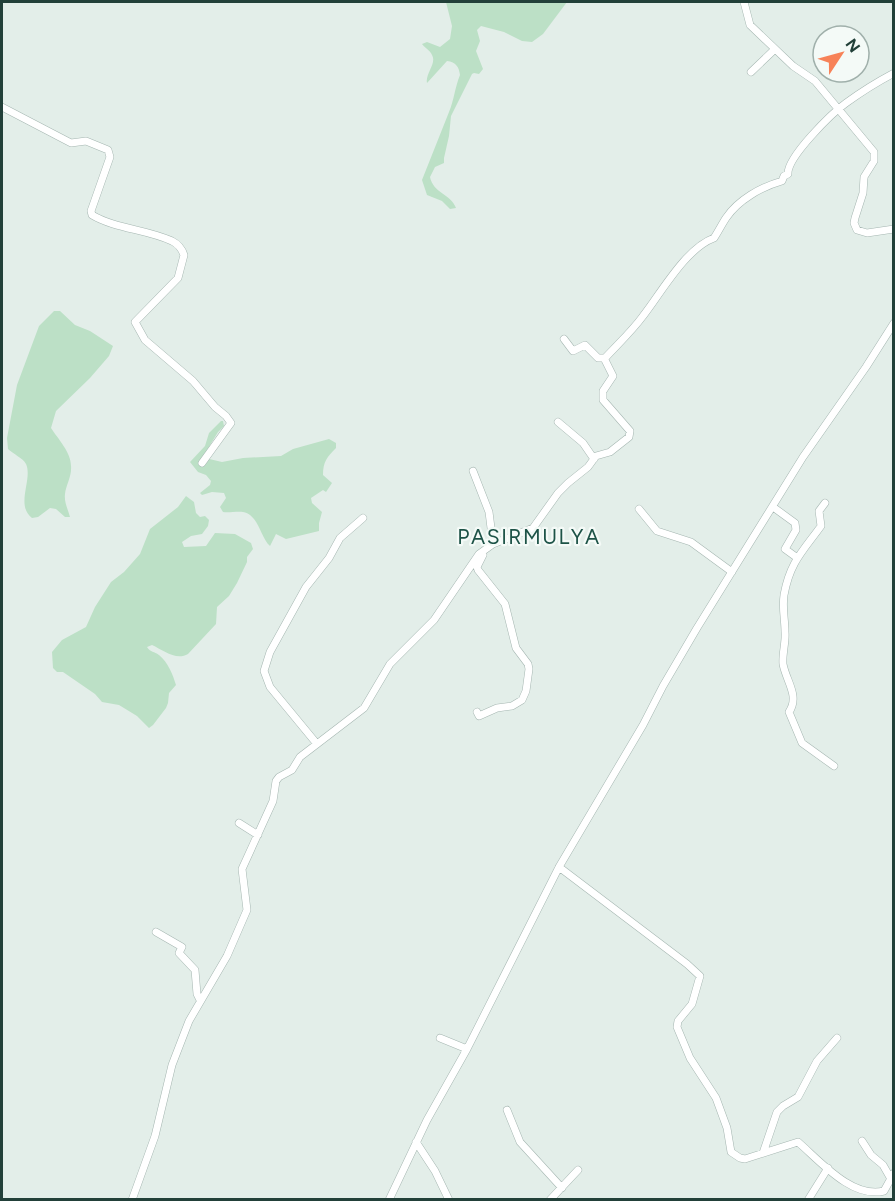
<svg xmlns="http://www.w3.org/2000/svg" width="895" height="1201" viewBox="0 0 895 1201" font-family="Figtree,sans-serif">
	<rect width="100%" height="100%" fill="#e3eee9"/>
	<!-- green -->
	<path fill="#bce0c6" d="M446 2H567L543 34 532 42 522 41 504 32 481 26 477 30 480 41 476 51 483 69 479 74 474 73 472 74 451 116 449 136 444 158V163L435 167 430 177C433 193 451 194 456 208L450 209 442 201 427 195 422 180C431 157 440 135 449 112 454 100 455 87 460 75 459 67 456 62 447 61L427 83C425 74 437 63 432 55 430 50 425 48 422 44L427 42 440 47 450 39 452 26Z
		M54 311H60L75 325 90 331 113 346 109 356 90 378 56 411 51 428C58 439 71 452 71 466 72 476 66 485 65 494 64 503 68 509 70 517H65L56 509 50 508 38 517 32 518C15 505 33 479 26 464 23 458 13 454 8 449L7 438 17 385 39 326Z
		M221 421H223L224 426 218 432 204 455 205 458 222 462 243 458 281 456 293 449 329 439 336 443V448C327 457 323 462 323 475L332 483 326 492 323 490 311 498 312 503 322 512 319 523V531L286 539 276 534 270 546C260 537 259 515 243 512 237 511 229 513 223 512L220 507 226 498 224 493 212 492 202 495 200 493 210 485 211 481 206 475 198 472 190 462 205 446 209 433Z
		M186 496 194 502 196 513 200 517 205 516 209 520 208 526 202 534 191 536 182 542 184 547 206 546 215 533 235 534 251 543 253 549 247 557V562L237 583 229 596 217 607 216 624 188 654C176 661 163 650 152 645L147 647C151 653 154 651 159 655 168 662 173 675 176 685L169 693 168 703 166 708 153 725 149 728 137 716 119 705 102 702 95 694 63 672H57L53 668 52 652 62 640 86 627 95 607 111 582 124 572 140 554 150 529 178 507Z"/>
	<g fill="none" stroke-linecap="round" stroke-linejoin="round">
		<!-- minor casing -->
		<g stroke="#a5b6b1" stroke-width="8">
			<path id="minor" d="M744 2 750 25 793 66 815 81 874 152V161L864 177 863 193 855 218 854 223 857 230 867 233 894 229
				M751 72 775 49
				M2 107 71 143 86 141 108 150 110 157 91 211 92 215C116 229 146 229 172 241 178 244 182 249 184 255L178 278 135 322 145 340 193 381 215 407 226 416 231 423 202 463
				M564 339 573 351 585 345 598 358H604
				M558 422 583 443 594 459
				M473 471 489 512 493 544
				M825 503 819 511 821 526C803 551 790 562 784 595 782 608 785 619 785 632 786 642 782 654 783 664 786 681 800 696 789 712L802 743 834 766
				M773 507 795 523 796 530 785 549 796 557
				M639 509 657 531 691 542 732 572
				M477 712 479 716 497 708 512 706 522 700 526 691 529 669 528 664 516 648 505 604 478 570 477 567 483 555
				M317 744 270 687 264 671 270 652 306 587 329 558 340 538 363 518
				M239 823 258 835
				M559 867 687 964 700 976 692 1004 678 1021 677 1027 690 1058 716 1098 727 1128 731 1152 740 1158 745 1159 798 1142C820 1161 852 1199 884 1191L894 1173
				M156 932 182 947 179 953 195 970 197 994 200 1000
				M440 1038 467 1049
				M507 1110 520 1142 562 1188
				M862 1141 871 1155 883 1165 891 1179
				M416 1142 435 1171 449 1200
				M763 1153 777 1112 783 1106 798 1097 817 1061 837 1038
				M132 1200 155 1136 172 1065 189 1021 227 956 247 910 242 869 273 801 276 781 279 777 292 770 300 757 364 708 390 664 434 620 479 554 493 544 533 528 558 493 568 483 588 467 596 456 610 452 629 437 630 431 603 400V391L613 376 605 360 606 357C619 343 632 331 643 316 661 293 686 248 714 238 718 232 722 224 726 218 738 200 761 187 782 181L784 176 788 174C787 157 832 113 846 103 861 92 877 82 894 73
				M389 1200 427 1120 467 1049 559 867 643 725 663 686 697 628 803 457 866 367 894 323
				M550 1200 578 1170
				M808 1200 828 1168"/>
		</g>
		<!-- minor -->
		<use href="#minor" stroke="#fff" stroke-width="7"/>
	</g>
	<g text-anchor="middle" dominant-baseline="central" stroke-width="4.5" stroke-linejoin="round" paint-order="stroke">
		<!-- quarter labels -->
		<g font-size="21" letter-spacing="1.5" fill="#1d5347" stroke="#f4faf7">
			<text x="529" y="536">PASIRMULYA</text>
		</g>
	</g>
	<!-- border -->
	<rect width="895" height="1201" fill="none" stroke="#224039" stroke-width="6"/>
	<!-- north arrow -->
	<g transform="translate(841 54) rotate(54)"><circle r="28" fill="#f4faf7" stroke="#a0b0ab" stroke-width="1.5"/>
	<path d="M0-4.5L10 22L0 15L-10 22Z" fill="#f78258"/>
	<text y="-9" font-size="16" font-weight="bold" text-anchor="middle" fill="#224039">N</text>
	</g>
</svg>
